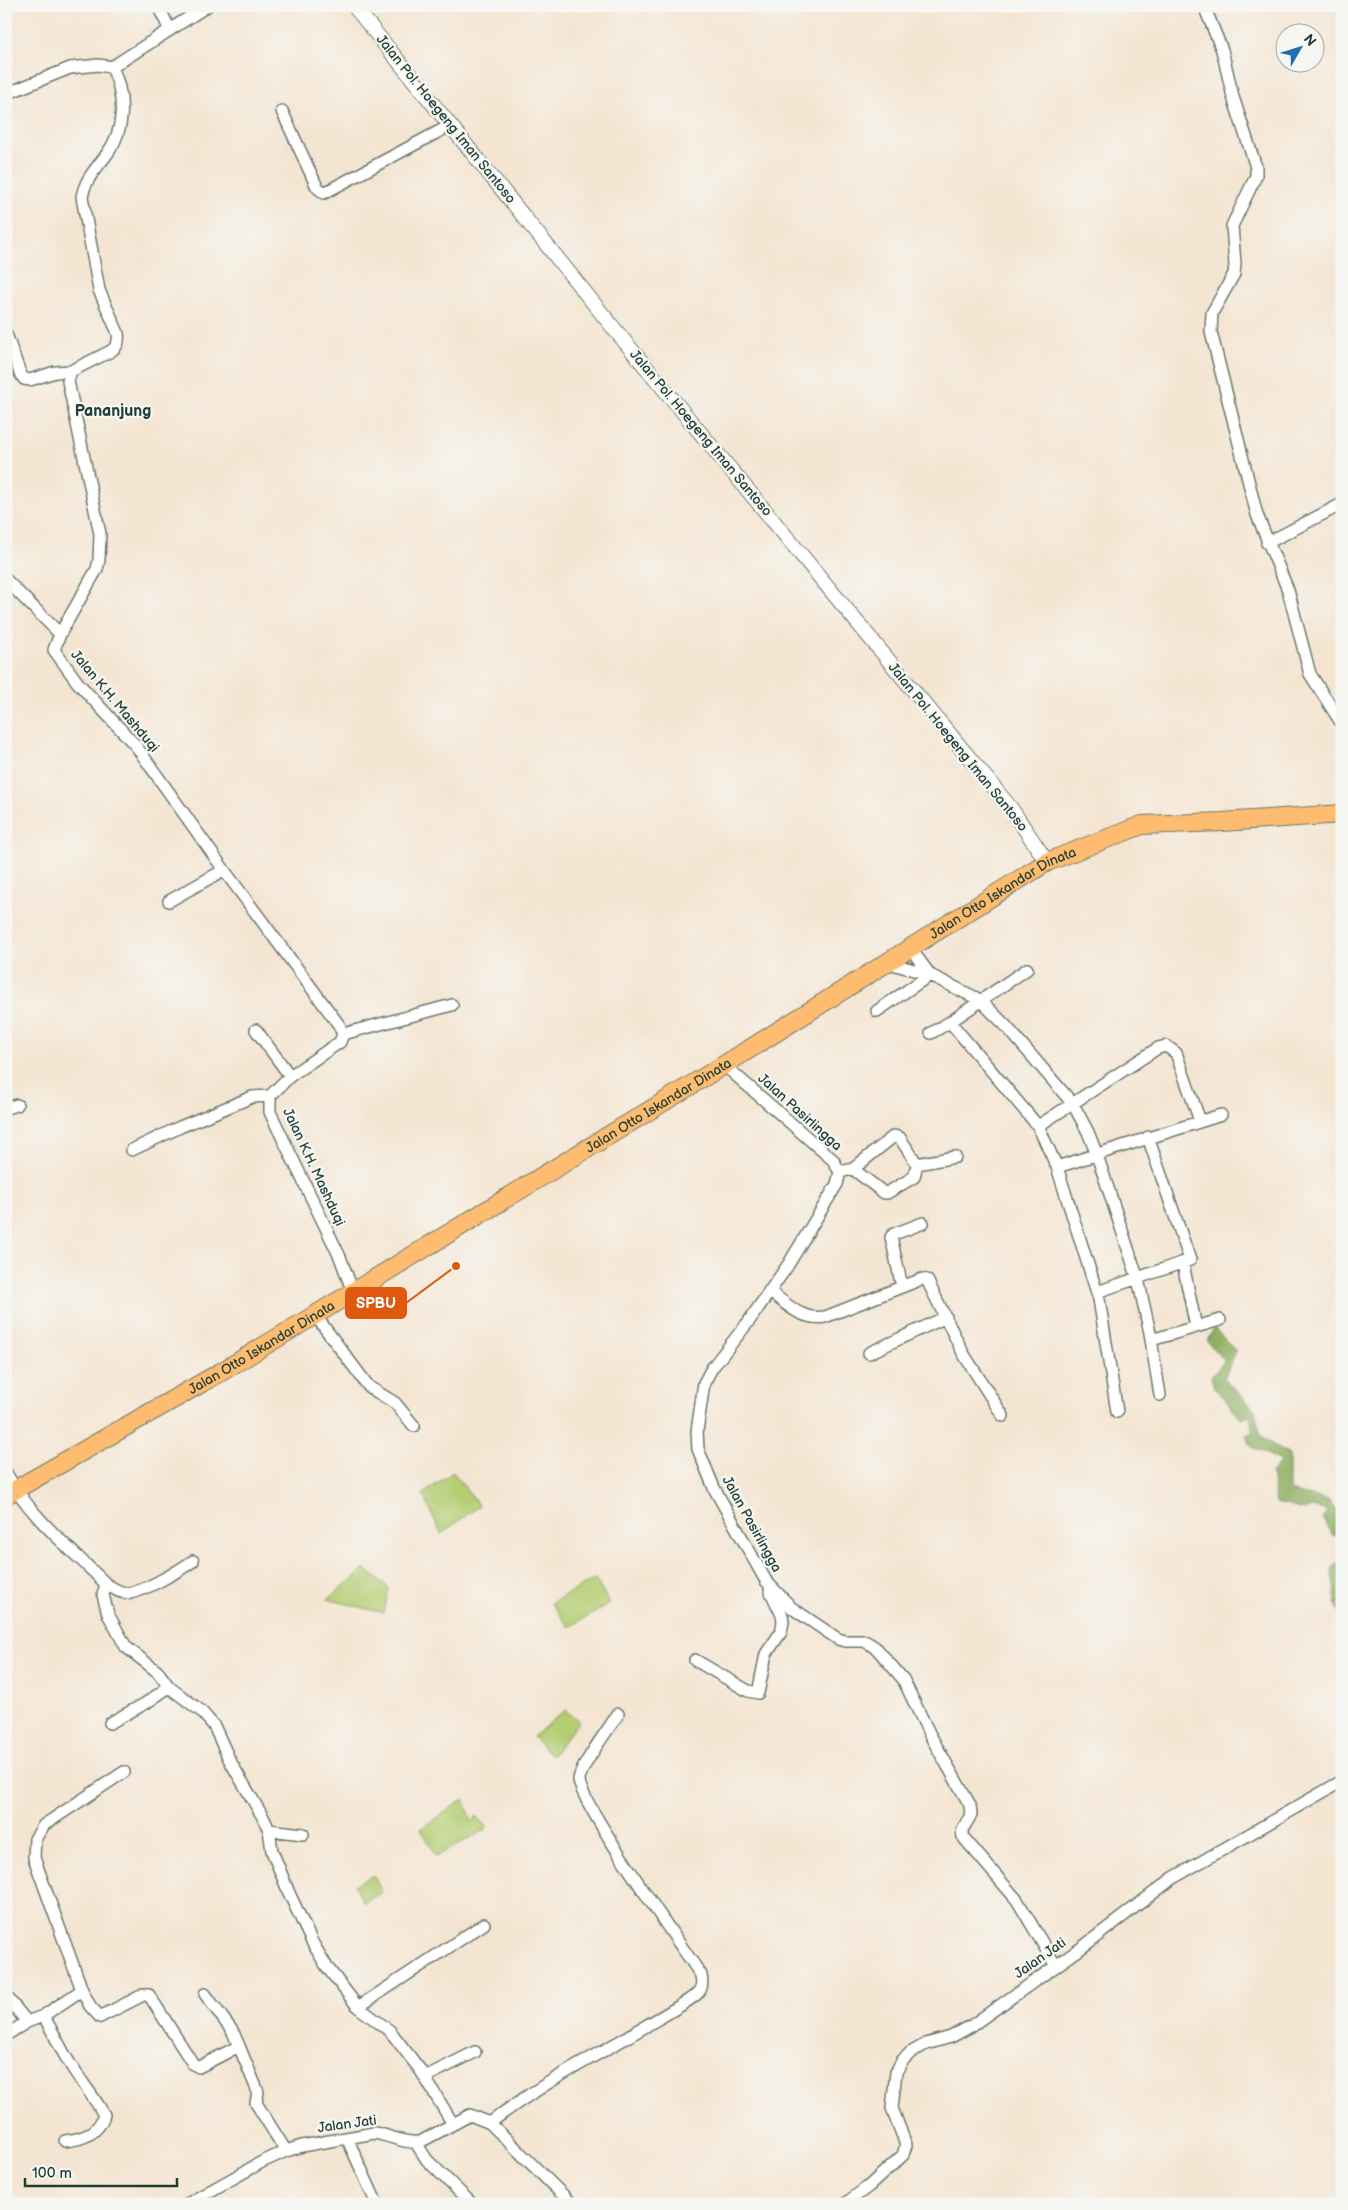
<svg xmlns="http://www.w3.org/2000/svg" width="1348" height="2210" viewBox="0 0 1348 2210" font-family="'Balsamiq Sans',sans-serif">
	<rect width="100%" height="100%" fill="#f6f6f2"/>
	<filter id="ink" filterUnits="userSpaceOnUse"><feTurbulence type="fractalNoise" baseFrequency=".02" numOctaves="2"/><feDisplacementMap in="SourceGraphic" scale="10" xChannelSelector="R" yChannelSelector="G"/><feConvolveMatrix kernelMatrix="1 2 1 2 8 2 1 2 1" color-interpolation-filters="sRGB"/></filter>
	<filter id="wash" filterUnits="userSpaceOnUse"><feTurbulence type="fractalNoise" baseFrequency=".0096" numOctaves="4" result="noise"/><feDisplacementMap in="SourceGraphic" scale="20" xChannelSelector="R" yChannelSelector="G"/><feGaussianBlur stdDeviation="1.12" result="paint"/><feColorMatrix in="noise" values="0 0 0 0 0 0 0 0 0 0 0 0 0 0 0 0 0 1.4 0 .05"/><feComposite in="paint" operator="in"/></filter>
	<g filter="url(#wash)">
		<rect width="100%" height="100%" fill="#f4e5d2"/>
		<!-- green -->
		<path fill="#b4cd72" stroke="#6a8553" d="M453 1472 479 1506 441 1534 423 1494Z
			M365 1569 389 1588 384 1613 327 1599Z
			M595 1579 610 1604 569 1627 551 1603Z
			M565 1710 579 1721 552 1756 533 1737Z
			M464 1799 472 1822 477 1816 488 1828 437 1856 421 1829Z
			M373 1875 382 1892 364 1903 354 1885Z"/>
		<!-- forest -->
		<path fill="#8fb064" stroke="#57764c" d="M1214 1328 1236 1351 1224 1378 1255 1410 1261 1437 1289 1455V1491L1328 1500 1342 1518V1532L1332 1535 1322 1518 1328 1511 1313 1507 1305 1510 1276 1503 1271 1474 1281 1461 1252 1447 1246 1435 1253 1434 1250 1416 1241 1419 1214 1387 1211 1377 1224 1361 1207 1341Z
			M1342 1560V1567L1339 1569 1342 1585V1619L1337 1607 1331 1567Z"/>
	</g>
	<g filter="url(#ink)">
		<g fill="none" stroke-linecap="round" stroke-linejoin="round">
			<!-- minor casing -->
			<g stroke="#6a786b" stroke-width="14">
				<path id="minor" d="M158 6 170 30
					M207 6 112 67C125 96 126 128 107 154 96 169 85 179 82 197L99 290 118 333C119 341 118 346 111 351L71 371 68 381 100 534 99 560 97 569 60 634 54 650 78 683 136 746 224 870 339 1025 343 1034 340 1042 290 1076 270 1096V1112L340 1257 353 1292
					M1204 6 1222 50 1233 97 1256 167V176L1232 226 1235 264 1234 274 1212 313 1211 332 1257 515 1288 590 1310 674 1342 724
					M6 94 70 68 98 65 112 67
					M282 111 317 187 324 193 451 125
					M6 334 20 373 24 379 30 380 55 372 71 371
					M1267 543 1342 504
					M6 580 60 634
					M169 901 224 870
					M911 949 930 975 980 1000 1007 1027 1073 1104 1088 1132 1097 1155 1138 1279 1150 1333 1160 1395
					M889 963 928 974
					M1027 969 950 1022 1038 1126 1057 1167 1099 1299 1117 1412
					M877 1011 930 975
					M256 1030 290 1076
					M931 1033 950 1022
					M343 1034 452 1005
					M724 1065 833 1160 840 1172 837 1184 788 1265 749 1321 712 1368 704 1383 697 1431 698 1449 714 1488 766 1581 792 1608 838 1639 845 1641H864L870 1644 877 1649 903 1679 930 1735 970 1805 971 1815 962 1830 963 1837 1017 1900 1056 1966
					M6 1108 17 1105
					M1038 1126 1158 1048 1166 1046 1176 1053 1200 1121
					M132 1150 180 1127 252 1097 270 1096
					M917 1164 955 1157
					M1057 1167 1221 1115
					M840 1172 853 1169 894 1136 900 1138 917 1164 914 1177 887 1193H884L853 1169
					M1183 1264 1196 1327
					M902 1287 891 1237 894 1234 923 1223
					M769 1291C787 1304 802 1321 825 1317L922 1279 927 1280 963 1353 1003 1416
					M1097 1292 1190 1260 1148 1137
					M315 1315 369 1387 395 1403 414 1426
					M1151 1340 1220 1320
					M869 1353 946 1317
					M6 1473C30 1517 71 1549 106 1584 113 1588 119 1593 128 1593 142 1593 180 1570 193 1561
					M106 1584 103 1595 108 1614 126 1647 158 1672 169 1687 201 1711 214 1726 230 1761 264 1819 269 1830 272 1851 289 1893 312 1942 327 1967 358 2007 390 2031 421 2071 453 2124
					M695 1660 748 1691 758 1693 766 1654 781 1632 783 1622 782 1615 770 1590
					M110 1723 146 1703 169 1687
					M124 1772 44 1825 35 1839 34 1858 82 1990 90 2006 100 2017 143 1995H149L193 2064 199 2067 239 2046 258 2092 256 2103 286 2151
					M269 1830 303 1834
					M205 1994 233 2032 239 2046
					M6 1996 27 2022 43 2016C54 2032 61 2051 72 2067 82 2083 95 2098 104 2115 98 2134 83 2139 65 2141
					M358 2007 484 1924
					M43 2016 82 1990
					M6 2035 27 2022
					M425 2077 475 2052
					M490 2123C538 2085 593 2058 646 2026 660 2017 686 2004 698 1993 703 1987 702 1981 701 1975 682 1947 579 1801 579 1780 579 1768 610 1727 618 1714
					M347 2138 377 2204
					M416 2143 427 2160 472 2204
					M187 2204 262 2162 286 2151 302 2146 374 2133C389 2135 405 2144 420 2142L470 2115 490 2123 572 2204
					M845 2204 869 2186 903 2155 906 2145 892 2108 896 2072 902 2061 910 2053 926 2044 951 2037 971 2026 1080 1949 1173 1878 1342 1781"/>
			</g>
			<!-- tertiary casing -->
			<g stroke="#6a786b" stroke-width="16">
				<path id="tertiary" d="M354 6 616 331 1010 807 1047 862"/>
			</g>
			<!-- primary casing -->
			<g stroke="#6a786b" stroke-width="20">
				<g id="primary">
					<path id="s1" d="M6 1495 221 1372 353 1292 724 1065 1047 862 1142 825 1222 822 1342 814"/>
				</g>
			</g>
			<!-- minor -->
			<use href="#minor" stroke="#fff" stroke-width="11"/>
			<!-- tertiary -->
			<use href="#tertiary" stroke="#fff" stroke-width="14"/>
			<!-- primary -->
			<use href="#primary" stroke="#febc70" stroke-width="18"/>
		</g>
	</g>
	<g text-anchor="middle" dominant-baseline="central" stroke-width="4.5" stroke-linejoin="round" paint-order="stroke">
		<!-- street labels -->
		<g font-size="14" fill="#1f3d34" stroke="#f6f6f2">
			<text transform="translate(446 119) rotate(51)">Jalan Pol. Hoegeng Iman Santoso</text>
			<text transform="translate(701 433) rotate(50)">Jalan Pol. Hoegeng Iman Santoso</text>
			<text transform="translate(115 701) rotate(50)">Jalan K.H. Mashduqi</text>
			<text transform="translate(958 747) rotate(51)">Jalan Pol. Hoegeng Iman Santoso</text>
			<text stroke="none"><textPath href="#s1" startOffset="1165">Jalan Otto Iskandar Dinata</textPath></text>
			<text stroke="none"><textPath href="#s1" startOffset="760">Jalan Otto Iskandar Dinata</textPath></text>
			<text transform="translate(800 1112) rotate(42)">Jalan Pasirlingga</text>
			<text transform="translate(314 1167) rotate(65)">Jalan K.H. Mashduqi</text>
			<text stroke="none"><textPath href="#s1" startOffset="295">Jalan Otto Iskandar Dinata</textPath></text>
			<text transform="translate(752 1524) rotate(61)">Jalan Pasirlingga</text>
			<text transform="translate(1040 1958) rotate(-35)">Jalan Jati</text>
			<text transform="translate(347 2124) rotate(-8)">Jalan Jati</text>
		</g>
		<!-- quarter labels -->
		<g font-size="16" font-weight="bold" fill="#1f3d34" stroke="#f6f6f2">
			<text x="113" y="411">Pananjung</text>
		</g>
	</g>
	<!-- callouts -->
	<path fill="none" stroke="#de580e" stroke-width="2" d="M456 1266L406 1303"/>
	<circle fill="#de580e" stroke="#f6f6f2" stroke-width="2" cx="456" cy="1266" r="5"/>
	<rect fill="#de580e" stroke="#de580e" stroke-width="2" x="346" y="1288" width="60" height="30" rx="5"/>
	<g font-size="15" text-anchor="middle" font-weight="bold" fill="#fff">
		<text x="376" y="1308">SPBU</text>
	</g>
	<!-- margin -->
	<rect width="1348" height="2210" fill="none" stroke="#f6f6f2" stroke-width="25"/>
	<!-- north arrow -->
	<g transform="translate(1300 48) rotate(51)"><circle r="24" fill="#f6f6f2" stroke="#a0aca6"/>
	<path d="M0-4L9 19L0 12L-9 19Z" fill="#1f6fb2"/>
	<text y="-8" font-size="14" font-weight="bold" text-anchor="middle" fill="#1f3d34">N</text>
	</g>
	<!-- scale -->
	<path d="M25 2178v8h152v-8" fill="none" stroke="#1f3d34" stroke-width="2.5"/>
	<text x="32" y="2178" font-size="15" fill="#1f3d34" stroke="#f6f6f2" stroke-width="4" paint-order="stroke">100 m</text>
</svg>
